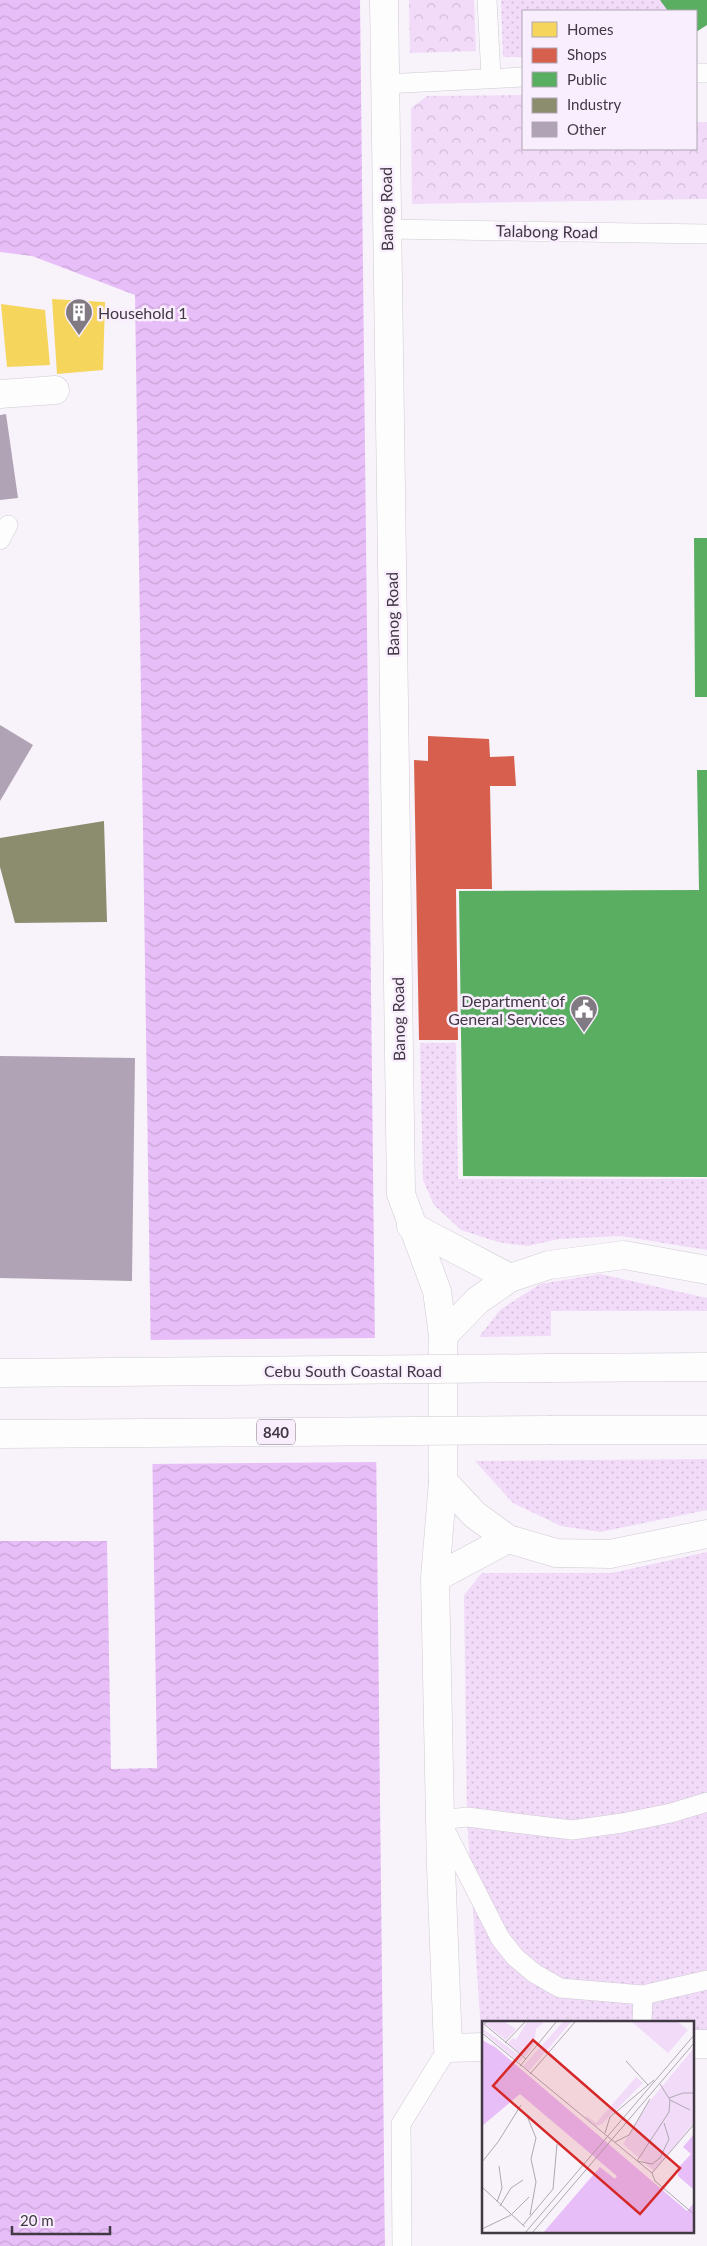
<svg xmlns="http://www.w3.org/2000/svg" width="707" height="2246" viewBox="0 0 707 2246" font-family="Lato,sans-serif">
	<defs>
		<pattern id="grass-dots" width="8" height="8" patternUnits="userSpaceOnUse" patternTransform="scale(1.25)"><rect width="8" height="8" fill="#f1dbf9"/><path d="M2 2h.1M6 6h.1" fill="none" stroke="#d0bdd7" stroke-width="1.8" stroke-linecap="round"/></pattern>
		<pattern id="forest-crowns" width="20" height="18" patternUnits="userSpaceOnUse" patternTransform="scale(1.25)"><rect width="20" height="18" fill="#f1dbf9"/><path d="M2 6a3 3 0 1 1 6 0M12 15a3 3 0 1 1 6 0" fill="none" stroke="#d0bdd7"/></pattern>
		<pattern id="water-waves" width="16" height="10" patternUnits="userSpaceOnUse" patternTransform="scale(1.25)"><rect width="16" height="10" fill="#e8bef8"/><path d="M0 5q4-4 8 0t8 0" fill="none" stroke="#c8a4d6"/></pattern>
	</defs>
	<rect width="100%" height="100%" fill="#f8f2fa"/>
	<!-- grass -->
	<path fill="url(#grass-dots)" d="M501 0H707V25L696 32V11H523V57H503Z
		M420 1043H456L458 1179H707V1250L621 1236 559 1239 527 1246 498 1242 461 1230 434 1205 423 1180Z
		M600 1274 707 1298V1311H551V1336L479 1337 500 1310 540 1284Z
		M707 1459V1510L600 1532 561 1526 513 1503 475 1461Z
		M707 1552V2041H693V2022H483L482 2047 467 1818 464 1595 482 1573H612Z"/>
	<!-- forest -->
	<path fill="url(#forest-crowns)" d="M409 0H474L476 51 410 53Z
		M523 95V149H696V122H707V199L412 204 411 108 427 96Z"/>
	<!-- water -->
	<path fill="url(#water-waves)" d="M0 0H360L385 2246H0V1541H107L111 1769 157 1768 135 295 32 256 0 252Z"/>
	<!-- pier -->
	<path fill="#f8f2fa" d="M378 1338 379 1462 150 1464 148 1340Z
		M384 2115H386L387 2246H385Z"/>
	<!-- homes -->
	<path fill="#f6d55c" d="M52 299 105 302 103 370 57 374Z
		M1 304 45 310 50 365 7 367Z"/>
	<!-- shops -->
	<path fill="#d6604d" d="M428 736 489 739 490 757 514 756 516 786H490L492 889H456L458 1040H419L414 760 428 761Z"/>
	<!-- public -->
	<path fill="#5aae61" d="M660 0H707V25L696 32V11H668Z
		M694 538H707V697H695Z
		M697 770H707V1177L463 1176 459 891 699 890Z"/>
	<!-- industry -->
	<path fill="#8c8c6e" d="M104 821 107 922 15 923 0 867V838Z"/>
	<!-- building -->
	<path fill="#b0a3b5" d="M6 414 18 498 0 500V415Z
		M0 725 33 745 0 801Z
		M0 1056 135 1058 132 1281 0 1278Z"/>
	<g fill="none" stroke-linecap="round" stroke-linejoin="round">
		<!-- lane casing -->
		<g stroke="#d0cad2" stroke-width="20">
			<path id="lane" d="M487 0 491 77
				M696 73H707
				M384 84 523 77
				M387 229 707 234
				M0 540 8 525
				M707 1802 671 1813 622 1823 572 1830 467 1817 440 1820 500 1938 515 1957 534 1973 560 1988 643 1995 707 1980
				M642 2022 643 1995
				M402 2246 401 2124 448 2048"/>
		</g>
		<!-- street casing -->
		<g stroke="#d0cad2" stroke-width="29">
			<path id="street" d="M0 394 55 390
				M443 1481 435 1578 441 1866 448 2048 483 2047
				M435 1578 508 1539
				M693 2044H707"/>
		</g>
		<!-- secondary casing -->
		<g stroke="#d0cad2" stroke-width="29">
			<path id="secondary" d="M384 0 401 1194 437 1291 443 1336V1481L475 1515 508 1539 556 1553 610 1554 707 1534
				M411 1226 510 1278
				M443 1336 478 1300 510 1278 549 1265 624 1255 707 1270"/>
		</g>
		<!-- highway casing -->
		<g stroke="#d0cad2" stroke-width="29">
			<path id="highway" d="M551 1368 707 1367
				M552 1430H707"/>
		</g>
		<!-- lane -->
		<use href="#lane" stroke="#fefdfe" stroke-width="19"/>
		<!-- street -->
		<use href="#street" stroke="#fefdfe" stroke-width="28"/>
		<!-- secondary -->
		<use href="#secondary" stroke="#fefdfe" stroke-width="28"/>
		<!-- highway -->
		<use href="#highway" stroke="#fefdfe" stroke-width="28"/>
		<!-- highway-bridge casing -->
		<g stroke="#d0cad2" stroke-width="29" stroke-linecap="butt">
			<path id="highway-bridge" d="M0 1373 551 1368
				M0 1434 552 1430"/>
		</g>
		<!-- highway-bridge -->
		<use href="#highway-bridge" stroke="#fefdfe" stroke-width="28"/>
	</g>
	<!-- icons -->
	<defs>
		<g id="building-pin" transform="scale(1.4375)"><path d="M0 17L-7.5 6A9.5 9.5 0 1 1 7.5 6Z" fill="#817a83" stroke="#f9eefe"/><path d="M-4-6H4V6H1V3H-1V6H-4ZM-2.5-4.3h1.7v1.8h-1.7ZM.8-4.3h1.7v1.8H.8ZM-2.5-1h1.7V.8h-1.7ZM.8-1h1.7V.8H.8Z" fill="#fff"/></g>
		<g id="civic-pin" transform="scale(1.4375)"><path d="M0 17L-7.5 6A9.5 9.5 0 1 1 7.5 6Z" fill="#817a83" stroke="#f9eefe"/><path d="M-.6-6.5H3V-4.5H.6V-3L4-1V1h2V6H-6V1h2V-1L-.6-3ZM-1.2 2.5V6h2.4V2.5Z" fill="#fff"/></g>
	</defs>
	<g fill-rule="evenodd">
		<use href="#building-pin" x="79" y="312"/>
		<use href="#civic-pin" x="584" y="1009"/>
	</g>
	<g text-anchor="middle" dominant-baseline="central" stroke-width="5" stroke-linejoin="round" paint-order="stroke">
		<!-- shield labels -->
		<rect fill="#f9eefe" stroke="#786f7b" stroke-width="1" x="257" y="1419.5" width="38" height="25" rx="4"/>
		<g font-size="15" font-weight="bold" fill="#413943">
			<text x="276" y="1432">840</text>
		</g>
		<!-- street labels -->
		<g font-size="16" fill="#413943" stroke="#f9eefe">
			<text transform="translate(386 209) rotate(-91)">Banog Road</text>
			<text transform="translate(547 231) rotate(1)">Talabong Road</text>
			<text transform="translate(392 614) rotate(-91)">Banog Road</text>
			<text transform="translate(398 1019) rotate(-91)">Banog Road</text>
			<text x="353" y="1370">Cebu South Coastal Road</text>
		</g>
		<!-- poi labels -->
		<g font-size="16" fill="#413943" stroke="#f9eefe" text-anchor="start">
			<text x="98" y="312">Household 1</text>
			<text x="565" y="1000" text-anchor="end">Department of<tspan x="565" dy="18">General Services</tspan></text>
		</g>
	</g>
	<!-- overview -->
	<g transform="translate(482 2021)">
		<rect width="212" height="212" fill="#f8f2fa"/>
		<path d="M6 1H23L34 8 24 19 4 3ZM45 1H62L54 8 52 24 43 36 26 22 31 17 34 19ZM150 1H196L206 9 186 32ZM212 27V101L172 150 141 123 167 81ZM154 56 161 62 120 103 114 105 103 97 105 95 114 102Z" fill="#f1dbf9"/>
		<path d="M0 1H3L1 8 41 37 37 41 0 10ZM81 1H89L47 50 41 45Z" fill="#f1dbf9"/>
		<path d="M0 19 13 26 205 190 212 182V212H61L118 146 133 158 135 155 38 73 0 105ZM212 113V169L196 155 197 146 209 133 201 126Z" fill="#e8bef8"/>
		<path fill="none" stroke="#afa8b1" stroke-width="1" d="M5 1 2 3 44 38M0 12 170 152 173 160 213 194M23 22 43 1M144 40 166 64M38 45 74 1M48 53 93 1M178 63 188 79 187 91 155 140 170 143 178 137 187 118 182 102M187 77 201 72H213M188 79 208 89M45 95 54 117 49 138 54 161 48 194M123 112 128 96 172 59M133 121 147 114 168 78M0 141 16 121 39 84M170 152 213 102M0 166 43 206M15 181 20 167 17 145M18 185 29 167 41 159M41 204 71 168 75 123M0 208 29 194 47 176M43 212 213 13M50 212 213 21"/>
		<path fill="#d62828" fill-opacity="0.15" stroke="#d62828" stroke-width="2.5" d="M51 19 198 147 158 193 11 65Z"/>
		<rect width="212" height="212" fill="none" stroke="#413943" stroke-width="2.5"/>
	</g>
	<!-- legend -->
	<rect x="522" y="10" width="175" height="140" fill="#f9eefe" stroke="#afa6b3"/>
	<rect x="532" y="22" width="25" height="15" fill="#f6d55c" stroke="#afa6b3"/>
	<text x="567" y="35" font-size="15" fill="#413943">Homes</text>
	<rect x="532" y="48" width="25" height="15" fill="#d6604d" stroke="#afa6b3"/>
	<text x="567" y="60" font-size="15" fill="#413943">Shops</text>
	<rect x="532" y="72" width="25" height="15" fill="#5aae61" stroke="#afa6b3"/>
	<text x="567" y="85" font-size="15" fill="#413943">Public</text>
	<rect x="532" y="98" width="25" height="15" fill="#8c8c6e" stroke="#afa6b3"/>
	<text x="567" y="110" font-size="15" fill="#413943">Industry</text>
	<rect x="532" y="122" width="25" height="15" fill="#b0a3b5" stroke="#afa6b3"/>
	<text x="567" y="135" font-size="15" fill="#413943">Other</text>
	<!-- scale -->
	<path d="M12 2226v8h98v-8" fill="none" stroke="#413943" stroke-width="2.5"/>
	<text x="20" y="2226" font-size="15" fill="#413943" stroke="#f9eefe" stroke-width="4" paint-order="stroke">20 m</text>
</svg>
